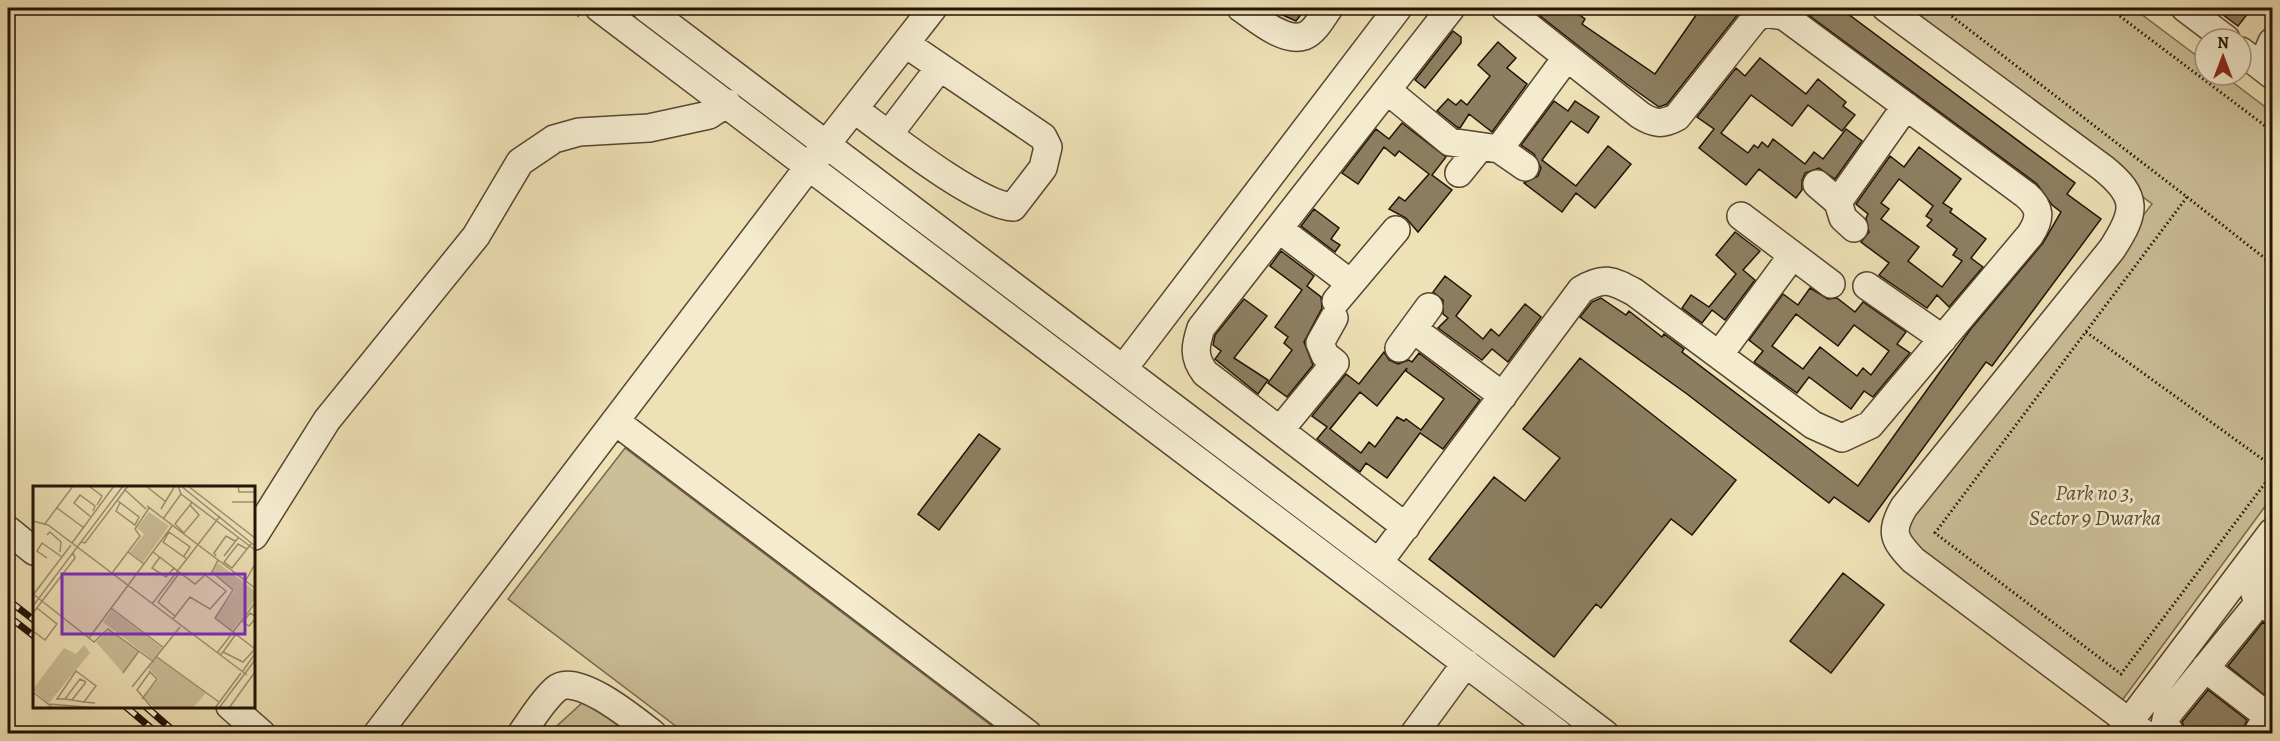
<svg xmlns="http://www.w3.org/2000/svg" width="2280" height="741" viewBox="0 0 2280 741" font-family="Alegreya,serif">
	<rect width="100%" height="100%" fill="#efe1b6"/>
	<filter id="stains"><feTurbulence type="fractalNoise" baseFrequency=".00333" numOctaves="4"/><feColorMatrix values="0 0 0 0 .2 0 0 0 0 .09 0 0 0 0 .02 0 0 0 .5 -.17"/></filter>
	<radialGradient id="worn" r=".72"><stop offset=".6" stop-color="#630" stop-opacity="0"/><stop offset="1" stop-color="#630" stop-opacity=".3"/></radialGradient>
	<!-- green -->
	<path fill="#ccbe98" stroke="#78684e" stroke-width="1.5" d="M1894 8H2133L2205 62V75H2223L2272 112V497L2118 706 1894 542 2152 204Z
		M625 448 1001 733H685L508 599Z
		M593 693 648 734H548Z"/>
	<!-- building -->
	<path fill="#8d7e61" stroke="#231305" stroke-width="1.5" fill-rule="evenodd" d="M1267 8H1306L1296 21Z
		M1530 8H1570L1585 19 1582 24 1655 74 1701 8H1743L1667 104 1659 107 1628 85Z
		M1799 8H1840L2075 183 2067 194 2101 219 1992 366 1986 362 1869 522 1834 497 1829 503 1687 394 1580 317 1592 302 1601 298 1626 315 1629 311 1662 337 1664 334 1684 349 1682 352 1858 486 1970 330 2043 243 2061 212 2052 205 2037 184Z
		M2214 8H2252L2238 26Z
		M1453 31 1461 37V43L1425 88 1415 80Z
		M1498 42 1516 58 1507 68 1527 84 1492 132 1469 114 1460 128 1457 127 1437 111 1448 99 1456 105 1461 100 1467 105 1490 76 1478 65Z
		M1760 58 1806 94 1818 79 1846 102 1843 106 1855 115 1842 131 1808 105 1792 126 1751 95 1721 133 1748 153 1754 145 1758 148 1762 142 1768 147 1773 139 1805 164 1814 152 1823 159 1846 129 1862 141 1835 179 1819 168 1805 173 1802 181V190L1796 198 1759 169 1746 185 1699 148 1714 129 1697 117 1736 68 1745 76Z
		M1554 101 1568 111 1575 101 1599 117 1588 133 1571 121 1542 160 1576 186 1608 146 1631 164 1595 208 1576 193 1562 212 1524 183 1538 176 1541 168 1534 154 1521 145Z
		M1402 123 1446 157 1432 175 1452 190 1418 232 1406 218 1389 209 1399 197 1405 201 1429 174 1399 151 1395 156 1384 147 1358 184 1342 173 1376 129 1389 139Z
		M1919 147 1961 179 1943 203 1952 209 1950 212 1986 239 1971 258 1983 267 1949 307 1937 295 1927 308 1879 275 1889 263 1861 242 1869 232 1866 218 1868 214 1856 204 1890 156 1904 167ZM1899 179 1933 206 1926 216 1932 220 1927 226 1957 249 1953 255 1962 261 1942 287 1908 261 1919 247 1881 219 1889 209 1881 203Z
		M1314 209 1339 228 1331 239 1340 245 1335 252 1301 226Z
		M1735 232 1760 251 1743 270 1755 280 1725 320 1712 310 1702 323 1682 308 1691 295 1709 307 1736 274 1716 255Z
		M1281 251 1314 276 1307 286 1321 297 1322 308 1304 342 1313 365 1287 397 1268 383 1292 350 1284 343 1288 337 1275 327 1302 290 1270 266Z
		M1445 276 1471 296 1456 316 1483 339 1491 329 1499 336 1525 304 1541 317 1508 362 1492 349 1482 360 1438 328 1448 318 1443 314V300L1433 292Z
		M1810 288 1828 299 1837 298 1855 312 1863 302 1906 332 1897 344 1910 353 1873 397 1864 391 1851 409 1809 377 1797 393 1754 362 1763 351 1749 340 1783 294 1798 305ZM1796 314 1838 346 1854 325 1889 351 1871 375 1863 368 1857 376 1820 347 1803 369 1772 346Z
		M1244 299 1267 316 1234 358 1268 380 1258 394 1215 359 1221 351 1213 345 1215 335Z
		M1384 352 1389 360 1398 364 1409 360 1412 362 1419 353 1480 400 1443 449 1420 433 1387 478 1366 463 1360 472 1317 439 1327 427 1312 416 1346 374 1359 384ZM1407 368 1406 371 1444 399 1421 430 1406 419 1404 421 1397 417 1375 447 1369 442 1361 453 1330 429 1360 392 1377 406Z
		M1580 358 1736 480 1692 535 1671 519 1601 608 1596 604 1554 657 1429 559 1494 477 1525 501 1560 458 1523 429Z
		M979 434 1000 449 939 530 918 514Z
		M1843 573 1884 605 1831 673 1790 641Z
		M2263 622 2272 630V701L2228 666Z
		M2208 690 2247 720 2241 734H2187L2182 722Z"/>
	<g fill="none" stroke-linecap="round" stroke-linejoin="round">
		<!-- minor casing -->
		<g stroke="#564631" stroke-width="30">
			<path id="minor" d="M599 8 1559 734
				M646 8 1605 734
				M1241 8C1256 18 1284 43 1304 36 1315 32 1323 16 1329 8
				M1886 8 2103 168C2139 197 2136 212 2112 249L1904 507C1889 532 1894 540 1913 560L2145 734
				M2185 8 2226 39
				M2272 42 2269 49 2272 58
				M2241 51 2272 75
				M1388 91 1450 142 1499 149 1525 167
				M854 109C887 133 977 205 1013 207L1043 168 1048 147 1043 137 906 44
				M889 134 940 67
				M1499 149 1567 57
				M1459 173 1480 147
				M1817 184 1838 202 1843 218 1854 228
				M1838 202 1906 106
				M1741 216 1831 284
				M1279 229 1350 283
				M1867 286 1943 339
				M1336 301 1396 230
				M1413 329 1503 396
				M1399 348 1429 307
				M1719 355 1792 256
				M1123 369 1398 8
				M615 421 1028 734
				M1280 430 1335 363 1325 355 1320 343 1334 318
				M1406 527 1205 373C1193 357 1195 346 1201 328L1451 8
				M8 530 34 551
				M254 536 327 420 476 236 520 162 554 139 579 132 649 128 709 115 727 103
				M1379 562 1581 290C1603 276 1612 280 1634 292L1813 425 1842 438 1870 425 2030 235C2041 218 2041 208 2026 195L1784 16 1762 13 1753 21 1677 117C1662 125 1654 124 1640 115L1505 8
				M2272 570 2255 594 2272 610
				M2205 668 2261 711 2264 722 2257 734
				M230 706 262 734
				M377 734 810 165 933 8
				M521 734C532 719 542 701 556 689 576 671 635 720 653 734
				M1414 734 1466 663
				M2120 734 2272 532
				M2171 734 2165 724 2167 715 2256 606"/>
		</g>
		<!-- path -->
		<path stroke="#231305" stroke-width="3" stroke-dasharray="1.5 3" stroke-linecap="butt" d="M567 8 579 16
			M1941 8 2187 197 1935 533 2121 674 2272 474
			M2109 8 2272 131
			M2187 197 2272 264
			M2086 332 2272 466"/>
		<!-- minor -->
		<use href="#minor" stroke="#f5ecd0" stroke-width="27"/>
		<!-- rail casing -->
		<g stroke="#231305" stroke-width="7">
			<path id="rail" d="M8 600 34 620
				M8 616 34 636
				M125 706 158 734
				M145 706 177 734"/>
		</g>
		<!-- rail -->
		<use href="#rail" stroke="#f5ecd0" stroke-width="4.5" stroke-dasharray="14" stroke-linecap="butt"/>
	</g>
	<g text-anchor="middle" dominant-baseline="central" stroke-width="5" stroke-linejoin="round" paint-order="stroke">
		<!-- park labels -->
		<g font-size="22" font-style="italic" fill="#5e4f38" stroke="#f5ecd0">
			<text x="2095" y="493">Park no 3,<tspan x="2095" dy="25">Sector 9 Dwarka</tspan></text>
		</g>
	</g>
	<!-- overview -->
	<g transform="translate(33 486)">
		<rect width="222" height="222" fill="#efe1b6"/>
		<path d="M116 26 136 40 110 76 97 66 111 48 104 42ZM185 77 222 105V114L199 145 181 132 202 104 177 86ZM79 124 129 162 120 174 70 136ZM77 144 106 165 90 187 63 156ZM51 159 57 167 15 218 0 203 31 162 43 168ZM124 171 173 207 160 222H122L110 212 126 193 115 182Z" fill="#ccbe98"/>
		<path fill="none" stroke="#9d8f6f" stroke-width="1.5" d="M56 0 69 10 64 19M113 0 133 16M145 0 148 8 222 64M148 0 222 60M155 0 222 52M205 0 206 6H222M91 3 113 23M85 15 106 31 102 39 83 25 87 17M199 16H222M157 19 166 29 151 47 142 38 145 34 157 19 159 16M114 20 222 102M24 22 51 42M128 23 142 0M58 31 41 17 47 9 62 20 60 25M130 33 148 8M0 35 15 39 214 189M11 39 40 0M14 49 17 46 28 56 27 66M48 56 52 57 95 0M39 57 81 0M214 63 205 58 191 76 199 82 214 63 218 58M95 66 111 78M120 66 162 98 172 89 193 105 177 123 157 111 140 133M151 70 157 61 136 46 130 56 154 73M183 70 181 67 193 50 202 55M191 70 205 52M127 71 119 82 133 91 141 82M14 72 4 65 9 57 29 71M185 74 179 86 200 104 182 132 222 163M79 87 107 50 102 43 116 22M213 94 222 78M0 108 61 156 75 143 121 176M0 109 38 59M119 118 187 30M0 120 90 0M78 122 131 162M0 127 42 72 40 67M142 130 125 116 147 86M222 130 217 127 210 136 216 140 222 133M0 145 12 154 24 138 4 122M56 152 139 40M190 166 203 148M184 167 222 117M187 169 190 166 210 176 222 163M124 171 186 216M117 186 104 204 119 222M209 186 222 168M90 187 106 165M99 201 147 141M0 206 20 222M32 213 47 193 53 196M109 213 124 193 116 185M39 214 53 196M51 216 63 200 43 185 24 213H32L51 216 62 217M15 218 66 222M182 222 208 187M186 222 222 174M196 222 222 186"/>
		<path fill="#7b2cbf" fill-opacity="0.15" stroke="#7b2cbf" stroke-width="3" d="M29 88H212V148H29Z"/>
		<rect width="222" height="222" fill="none" stroke="#231305" stroke-width="3"/>
	</g>
	<!-- margin -->
	<rect width="2280" height="741" fill="none" stroke="#efe1b6" stroke-width="30"/>
	<rect x="9" y="9" width="2262" height="723" fill="none" stroke="#231305" stroke-width="3"/>
	<rect x="15" y="15" width="2250" height="711" fill="none" stroke="#231305" stroke-width="1.5"/>
	<!-- north arrow -->
	<g transform="translate(2223 57)"><circle r="28" fill="#f5ecd0" stroke="#a1957f" stroke-width="1.5"/>
	<path d="M0-4.5L10 22L0 15L-10 22Z" fill="#8f2418"/>
	<text y="-9" font-size="16" font-weight="bold" text-anchor="middle" fill="#231305">N</text>
	</g>
	<rect width="100%" height="100%" filter="url(#stains)"/>
	<rect width="100%" height="100%" fill="url(#worn)"/>
</svg>
